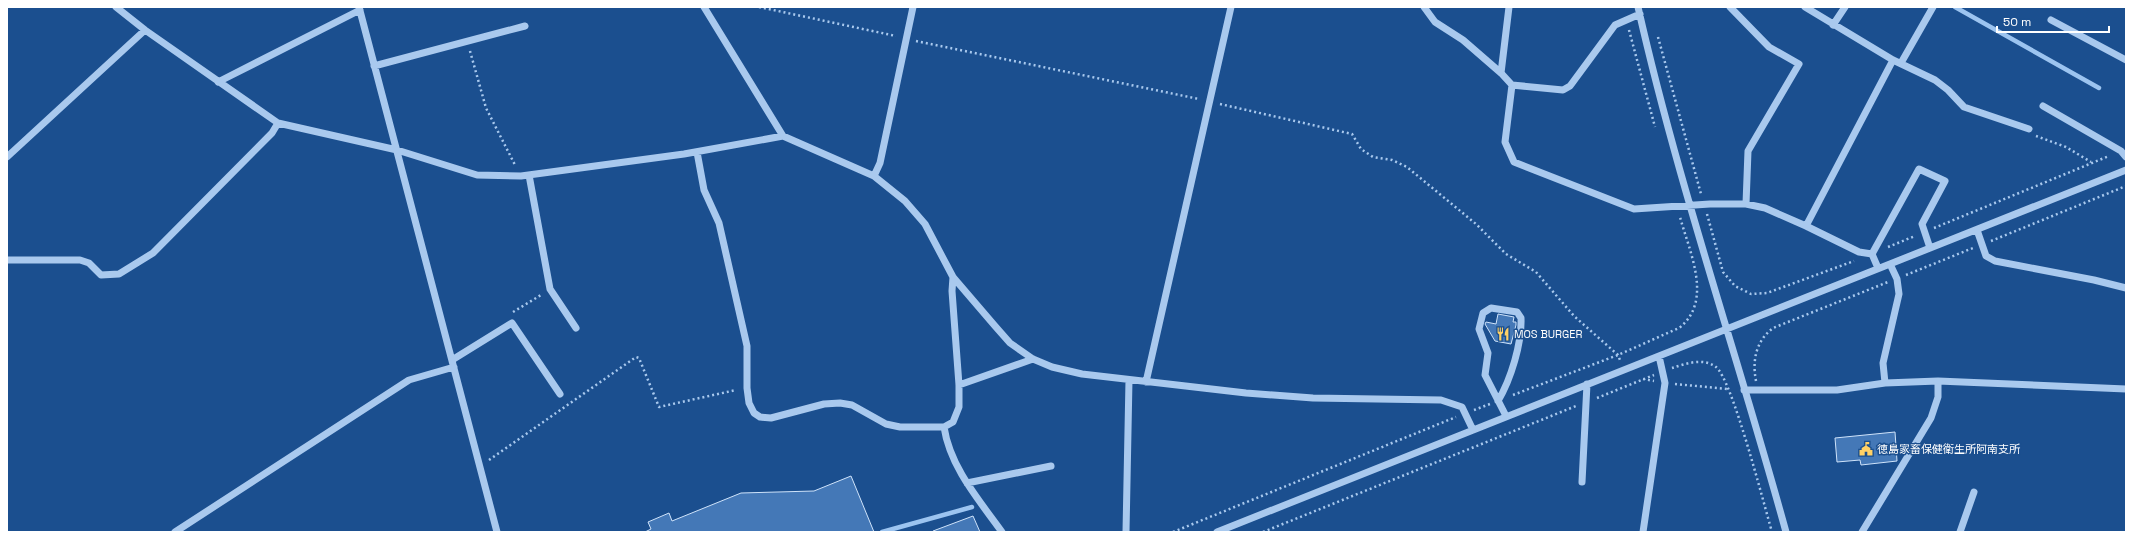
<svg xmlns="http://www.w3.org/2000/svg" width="2133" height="539" viewBox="0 0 2133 539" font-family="'Space Grotesk','Noto Sans JP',sans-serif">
	<rect width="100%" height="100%" fill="#1b4f8f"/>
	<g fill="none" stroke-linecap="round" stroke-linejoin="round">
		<!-- stream -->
		<path stroke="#9cc4f0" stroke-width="4.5" d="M1955 7 2099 88
			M882 532 972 507"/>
	</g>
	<!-- building -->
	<path fill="#4478b7" stroke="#cfe3fa" d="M1498 314 1514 317 1513 322H1516V325L1511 344 1495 341 1485 324 1486 322 1496 324Z
		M1895 432 1897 461 1861 465 1860 460 1837 462 1835 438Z
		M851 476 874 532H645L651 529 648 522 669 513 672 521 741 493 814 491Z
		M973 516 980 532H934L933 531Z"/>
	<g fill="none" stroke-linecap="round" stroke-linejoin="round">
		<!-- path -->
		<path stroke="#a9c9ee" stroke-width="2.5" stroke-dasharray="2 3" stroke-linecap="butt" d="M759 7 896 36
			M1629 30 1655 127
			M1658 37 1701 194
			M916 41 1199 99
			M470 51 486 108 515 165
			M1220 104 1352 134 1361 149 1373 157 1392 160 1407 167 1476 224 1506 254 1536 272 1574 316 1618 355 1620 360
			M2036 136 2066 147 2091 162
			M1707 214 1723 272 1735 286 1751 294 1767 293 1854 261
			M1934 228 2109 156
			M1991 241 2126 186
			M1888 247 1915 236
			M1906 275 1973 248
			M513 312 541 295
			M1672 368C1685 364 1703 357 1716 367 1732 379 1764 505 1772 532
			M1643 379 1654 381
			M1756 381C1752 360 1756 341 1773 328L1888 282
			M1675 384 1728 389
			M1513 395 1618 355 1679 328C1714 301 1689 251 1680 217
			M1597 398 1654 375
			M1474 410 1490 404
			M489 460 636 357 639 358 659 407 736 390
			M1173 532 1456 417
			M1263 532 1576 406"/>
		<!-- minor -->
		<path stroke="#a9c9ee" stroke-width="7" d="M116 7 145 30 278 123 397 150 477 175 521 176 684 154 783 136 874 176 905 201 925 224 953 277 995 326 1010 343 1033 359 1052 367 1082 374 1246 393 1313 398 1441 400 1462 407 1473 430
			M359 7 497 532
			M704 7 783 136
			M1424 7 1435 22 1463 40 1501 73 1512 85 1505 142 1514 162 1634 209 1710 204H1746L1765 208 1806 226 1859 252 1872 254
			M1638 7C1678 184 1738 357 1786 532
			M1730 7 1769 47 1799 64 1748 151 1746 204
			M1805 7 1893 60 1935 80 1948 90 1964 107 2029 129
			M2051 20 2126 60
			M1833 25 1845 7
			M1901 63 1933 7
			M374 66 525 26
			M1501 73 1509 7
			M218 82 360 10
			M1512 85 1563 90 1570 86 1615 25 1640 14
			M2043 106 2121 151 2126 157
			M697 152 704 190 719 223 747 346V388L749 403 754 413 760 417 771 418 824 404 840 403 852 405 886 424 900 427H944L953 422 959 407V385L952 291 953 277
			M7 157 145 30
			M529 175 550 289 576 328
			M874 176 880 163 913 7
			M1806 226 1893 60
			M1977 230 1986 256 1995 261 2094 280 2126 288
			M7 260H80L89 263 101 275 119 274 153 253 272 133 278 123
			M1878 268 1872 254 1919 169 1945 181 1922 224 1930 248
			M452 360 512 323 560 394
			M1146 382 1231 7
			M1885 383 1883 363 1899 294 1897 279 1890 264
			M959 385 1033 359
			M1744 390H1837L1885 383 1938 381 2126 389
			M1498 401C1511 379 1522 343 1521 318L1517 312 1491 308 1483 313 1479 329 1488 353 1485 375 1506 416
			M944 427C950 467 979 500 1002 532
			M1582 482 1587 384
			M967 483 1051 466
			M175 532 409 380 454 367
			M1126 532 1129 380
			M1217 532 2126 170
			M1643 532 1665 383 1659 356
			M1862 532 1931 418 1938 397V381
			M1960 532 1974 492"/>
	</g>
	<!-- icons -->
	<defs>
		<g id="restaurant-bare" transform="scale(1.08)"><path d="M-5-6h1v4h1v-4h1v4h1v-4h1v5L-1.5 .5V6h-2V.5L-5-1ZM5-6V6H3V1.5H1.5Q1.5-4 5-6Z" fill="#ffd166" stroke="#1b4f8f" stroke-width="2.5" paint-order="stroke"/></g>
		<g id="civic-bare" transform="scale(1.08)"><path d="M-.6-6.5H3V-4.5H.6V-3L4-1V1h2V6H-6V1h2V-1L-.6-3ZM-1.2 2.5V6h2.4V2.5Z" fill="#ffd166" stroke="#1b4f8f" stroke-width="2.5" paint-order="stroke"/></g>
	</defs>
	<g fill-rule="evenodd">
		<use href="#restaurant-bare" x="1503" y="334"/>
		<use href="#civic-bare" x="1866" y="449"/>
	</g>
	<g text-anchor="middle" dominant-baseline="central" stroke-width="3" stroke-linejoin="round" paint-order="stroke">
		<!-- poi labels -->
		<g font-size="11" fill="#fff" stroke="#1b4f8f" text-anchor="start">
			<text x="1514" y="334">MOS BURGER</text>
			<text x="1877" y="449">徳島家畜保健衛生所阿南支所</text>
		</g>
	</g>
	<!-- border -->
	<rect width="2133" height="539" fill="none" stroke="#ffffff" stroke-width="16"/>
	<!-- scale -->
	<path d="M1997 26v6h112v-6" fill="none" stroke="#ffffff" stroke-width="2"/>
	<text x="2003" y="26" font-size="12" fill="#ffffff" stroke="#1b4f8f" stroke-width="3" paint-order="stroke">50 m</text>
</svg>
